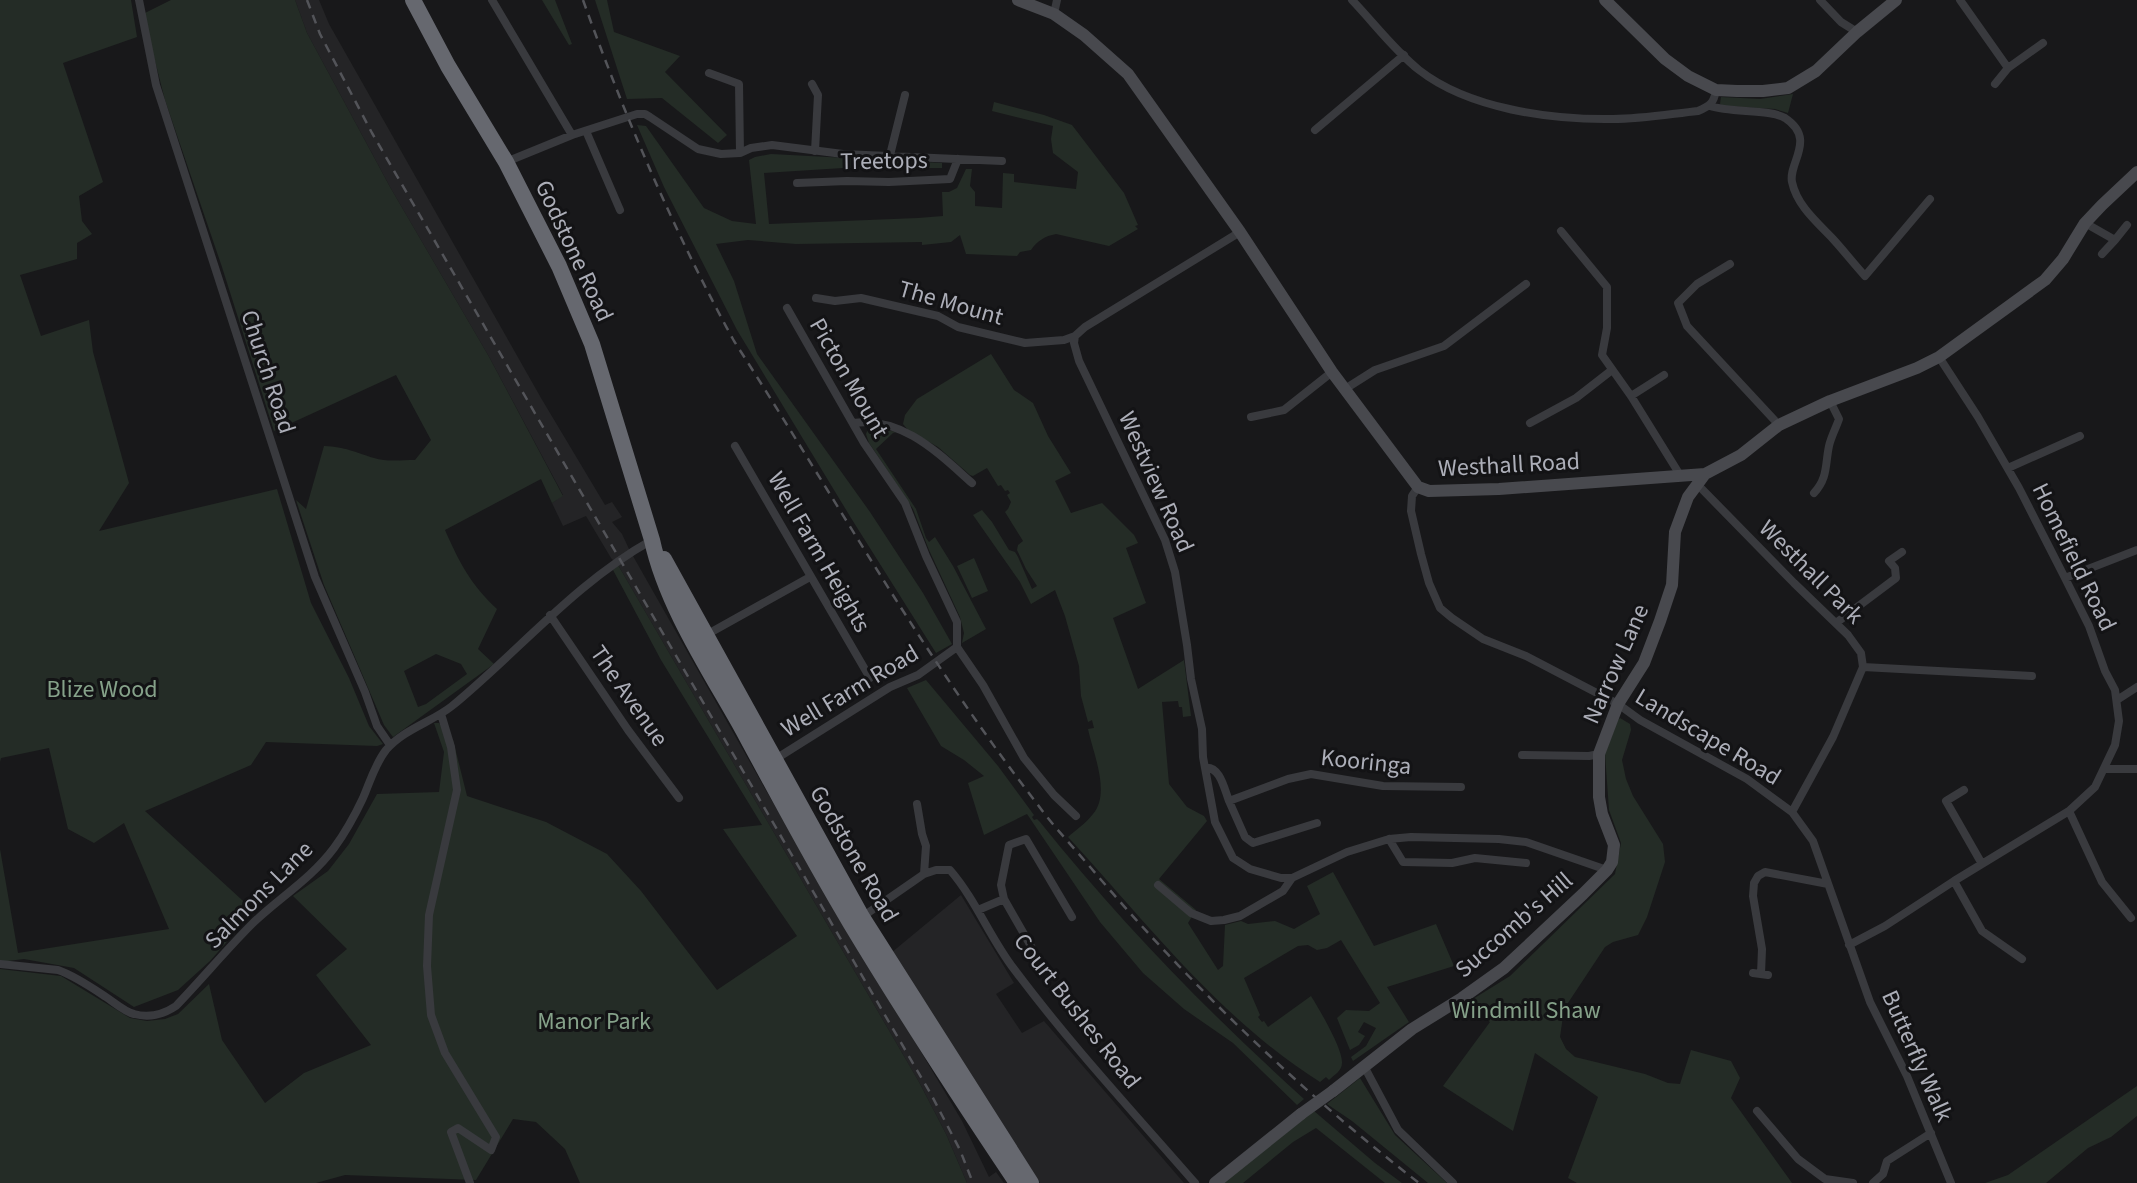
<svg xmlns="http://www.w3.org/2000/svg" width="2137" height="1183" viewBox="0 0 2137 1183" font-family="'Source Sans 3',sans-serif">
	<rect width="100%" height="100%" fill="#18181a"/>
	<!-- built -->
	<path fill="#242426" d="M295 0H319L329 24 541 398 605 505 612 502 622 517 612 522 622 534 629 549 768 794 962 1121 989 1177 996 1172 1004 1183H967L946 1134 919 1082 618 565 611 558 586 516 563 526 552 503 563 495 488 355 390 187 307 33Z
		M961 895 1014 983 996 994 1022 1033 1044 1021 1184 1183H1040L891 953Z"/>
	<!-- green -->
	<path fill="#242c26" fill-rule="evenodd" d="M0 0H131L137 37 63 63 103 182 79 196 82 221 92 234 77 243V259L20 275 41 336 89 320 93 352 129 483 99 531 277 489 311 603 349 678 369 726 383 744 377 746 266 742 251 765 145 811 254 911 210 961 178 990 134 1007 74 968 24 959 0 962V849L18 953 169 929 124 823 94 843 68 829 49 748 1 758 0 762Z
		M171 0H295L307 33 390 187 488 355 563 496 552 503 541 479 445 530C459 562 471 585 497 609L478 649 494 664 393 737 384 725 324 585 296 500 306 509 324 446C346 447 354 452 374 458 386 462 402 460 415 460L431 440 396 375 274 431 222 267 165 100 143 14ZM436 654 461 664 467 674 426 704 418 707 404 671Z
		M542 0H555L572 44 569 45Z
		M595 0H607L614 32 680 56 665 72 727 135 718 143 662 98 627 99Z
		M1793 94 1788 113 1775 109 1724 106 1720 104 1721 97 1760 99Z
		M994 102 1044 115 1072 125 1124 193 1138 225 1135 226 1138 229 1109 246 1056 234C1045 236 1037 241 1031 250L1020 252 1017 256 966 254 960 235 951 242 922 245V242L796 244 748 240 716 244 734 281 757 354 870 512 923 593 952 644 936 653 851 518 737 330 664 187 637 125 646 126 704 208 732 221 756 224 749 160 755 157 771 154 942 163V168H843L764 173 769 224 918 218 943 216 942 192H949L957 188 966 169H972L970 186 975 192V206L1002 208 1003 173 1014 174V182L1076 189 1078 172 1053 153 1051 139 1053 126 992 111Z
		M991 354 1014 390 1033 403 1048 436 1071 473 1055 481 1071 513 1102 503 1134 535 1138 543 1126 548 1146 603 1113 618 1138 689 1184 660 1191 716 1183 717 1182 707H1179L1178 701 1162 702 1169 784 1187 807 1204 816 1207 821 1159 879 1196 910 1188 923 1218 970 1223 966 1225 925 1241 921 1248 924 1275 921 1294 929 1320 914 1307 886 1333 872 1374 946 1436 924 1454 966 1387 987 1409 1022 1353 1061 1351 1057 1366 1046 1376 1028 1364 1022 1358 1032 1365 1036 1359 1045 1350 1050 1337 1018 1346 1010 1369 1011 1380 1003 1341 940 1327 948 1317 950 1308 945 1298 946 1244 978 1260 1015 1258 1017 1262 1022 1264 1021 1268 1027 1311 996C1319 1009 1343 1049 1342 1063 1342 1071 1334 1075 1329 1080L1326 1077 1320 1082C1221 1020 1146 922 1068 837 1076 830 1086 823 1093 814 1111 793 1093 753 1088 729L1094 728 1092 720 1088 722 1081 696 1079 666 1065 616 1055 590 1031 604 1020 582 973 515 982 510 992 522 1009 550 1015 552 1018 557 1032 589 1037 586 1026 569 1017 550 1018 545 1023 541 1005 512 1008 509 1011 502 1007 495 1010 493 1008 490 1005 491 1001 485 998 486 987 468 973 476 970 475 938 447 908 430 903 424 905 415 917 399Z
		M869 426 896 432 893 433 876 449 916 509 926 538 929 542 935 537 953 566 986 629 962 643 964 633 960 617 929 550 913 509 869 443 866 434Z
		M974 558 988 591 972 598 957 566Z
		M618 565 919 1082 946 1134 967 1183H580L565 1149 536 1122 513 1119 476 1180 345 1175 316 1183H0V969L61 976 130 1018 147 1021 165 1019 178 1014 209 984 222 1040 265 1103 304 1073 371 1045 316 975 347 949 293 896 328 871 349 844 377 794 439 792 444 752 434 723H439L453 740 467 796 546 822 607 854 641 891 717 990 797 936 723 829 762 825 661 660 613 570Z
		M926 680 998 766 1034 815 1032 817 1034 820 1037 819 1040 822C1120 922 1209 1013 1304 1099L1297 1105 1233 1043 1184 1009 1143 973 1100 922 1027 814 984 835 968 783 984 776 964 760 941 746 907 688Z
		M1620 718 1630 724 1631 730 1622 760 1626 779 1633 796 1663 844 1665 862 1647 917 1638 935 1613 942 1605 947 1564 1009 1560 1037 1566 1049 1575 1057 1645 1074 1668 1083 1680 1084 1691 1050 1731 1061 1740 1078 1731 1098 1792 1183H1577L1568 1178 1598 1097 1535 1053 1513 1131 1443 1086 1490 1022 1465 1004 1510 976 1615 874 1621 843 1609 810 1605 754 1618 720Z
		M1360 1078 1395 1135 1447 1183H1428L1352 1121 1327 1104Z
		M2137 1086V1116L2111 1137 2088 1148 2046 1183H1985L2008 1175Z
		M1314 1111 1375 1163 1402 1183H1385L1316 1128 1293 1142 1243 1183H1223Z"/>
	<g fill="none" stroke-linecap="round" stroke-linejoin="round">
		<!-- street -->
		<path stroke="#393a3e" stroke-width="8" d="M139 0 156 85 315 577 365 692 377 726 390 745
			M492 0 572 135
			M1352 0C1374 23 1394 50 1419 70 1469 109 1551 120 1613 119 1641 119 1670 114 1698 111 1710 106 1714 103 1716 90
			M1820 0 1841 22 1857 32
			M1960 0 2008 68
			M1054 14 1057 0
			M709 73 739 84 740 153
			M812 84 818 95 815 151
			M1995 84 2008 68 2043 43
			M1710 106C1731 113 1770 109 1785 118 1817 139 1788 163 1792 182 1797 206 1818 223 1833 239 1844 251 1854 264 1865 276L1930 199
			M1315 130 1404 55
			M586 131 620 210
			M890 155 905 95
			M506 162 572 135 637 114H645L650 117 698 149 721 154 740 153 751 148 772 145 843 154 1002 161
			M797 183 847 181 889 182 950 179 958 159
			M2085 223 2115 240 2102 254
			M1561 231 1607 287V328L1602 355 1631 396 1680 475
			M1240 232 1085 327 1075 336 1074 343 1079 361 1165 540 1175 572 1187 645 1191 679 1202 729 1203 757 1215 822 1233 858 1250 869 1281 878H1292
			M2115 240 2127 225
			M1730 264 1697 284 1678 303 1687 326 1779 425
			M816 298 835 301 861 298 938 316 958 327 1025 343 1064 340 1075 336
			M787 308 864 443 905 503 926 556 957 622V647L983 685 1024 758 1054 795 1076 816
			M1345 389 1375 370 1444 346 1526 284
			M1631 396 1664 375
			M1251 417 1284 410 1332 372
			M853 423C902 416 938 453 972 483
			M1530 423 1576 398 1612 370
			M735 446 870 678
			M2008 468 2080 436
			M1697 484 1794 583 1848 635 1861 653 1863 667 1833 737 1792 812
			M1418 487 1412 496 1411 511 1421 554 1429 583 1440 608 1452 618 1483 639 1526 656 1618 704 1640 720 1747 779 1792 812 1813 841 1870 1002 1907 1076 1951 1183
			M1814 493C1828 478 1825 465 1829 446 1831 437 1836 428 1839 419L1830 401
			M2065 578 2137 550
			M550 615 628 730 679 798
			M1836 623 1896 578 1895 568 1889 561 1902 552
			M706 635 810 577
			M1863 667 2032 676
			M2117 700 2137 687
			M441 714 451 747 457 790 429 915 427 966 431 1015 445 1053 496 1137 491 1150 458 1128 451 1132 470 1183
			M1522 755 1589 756 1599 754
			M774 760 890 687 918 675 957 647
			M1205 768C1220 766 1224 788 1229 801L1288 779 1311 774 1383 786 1461 787
			M2105 769H2137
			M1964 790 1946 801 1982 864
			M1229 801 1245 837 1253 843 1317 823
			M917 804 922 834 926 846 924 874
			M2069 811 2102 882 2131 918
			M1389 839 1403 862 1452 863 1475 858 1526 863
			M1954 881 1982 931 2022 959
			M1158 885 1191 913 1211 921 1224 920 1240 916 1283 891 1292 878 1347 852 1389 839 1411 837 1499 839 1526 842 1607 870
			M1004 899 1001 885 1009 845 1026 839 1072 917
			M978 910 1004 899 1032 948
			M862 917 924 874 936 870H950C976 900 990 938 1014 969 1070 1044 1134 1113 1195 1183
			M1849 945 1885 926 1954 881 2069 811 2095 787 2115 745 2119 721 2115 690 2105 671 2089 626 2065 578 2019 488 1978 417 1939 357
			M0 964 58 970C75 976 91 987 106 997 115 1003 125 1012 134 1014 149 1018 164 1014 176 1006 202 979 226 950 252 924 279 898 311 879 334 848 345 833 355 815 363 798 370 782 375 764 386 750 404 729 432 722 452 706 519 651 575 583 652 540
			M1753 973 1768 975
			M1761 974 1762 949 1753 896 1754 883 1758 876 1765 872 1828 884
			M1365 1068 1398 1130 1453 1183
			M1757 1111 1798 1159 1825 1179 1853 1183
			M1873 1183 1883 1174 1887 1161 1931 1133"/>
		<!-- secondary -->
		<path stroke="#48494e" stroke-width="12" d="M1018 0 1054 14 1084 35 1128 74 1240 232 1332 372 1418 487 1429 491 1499 489 1705 474 1741 455 1779 425 1830 401 1917 368 1939 357 2045 280 2063 259 2085 223 2102 205 2137 172
			M1605 0 1665 59 1688 76 1716 90 1737 91H1763L1788 88 1816 71 1857 32 1896 0
			M1333 1091 1412 1029 1462 998 1504 968 1583 894 1607 870 1612 862 1614 845 1602 814 1599 797V754L1618 704 1644 663 1660 621 1672 585 1675 532 1688 497 1705 474
			M1215 1183 1301 1114"/>
		<!-- highway -->
		<path stroke="#66686f" stroke-width="16" d="M413 0 448 66 506 162 559 266 592 344 652 540C666 605 710 671 743 730 778 795 813 861 851 924 904 1012 960 1098 1017 1183
			M664 559 862 917 1031 1183"/>
		<!-- rail -->
		<path stroke="#535459" stroke-width="2.5" stroke-dasharray="9 7" stroke-linecap="butt" d="M307 0 320 34 372 133 932 1096 960 1150 973 1183
			M583 0C625 117 674 232 734 341 834 496 925 659 1038 805 1054 827 1073 847 1091 868 1189 984 1299 1090 1419 1183"/>
		<!-- secondary-bridge -->
		<path stroke="#48494e" stroke-width="12" d="M1301 1114 1333 1091"/>
	</g>
	<g text-anchor="middle" dominant-baseline="central" stroke-width="6" stroke-linejoin="round" paint-order="stroke">
		<!-- street labels -->
		<g font-size="24" fill="#acaeb8" stroke="#131315">
			<text transform="translate(884 161) rotate(-1)">Treetops</text>
			<text transform="translate(574 251) rotate(65)">Godstone Road</text>
			<text transform="translate(951 303) rotate(16)">The Mount</text>
			<text transform="translate(268 372) rotate(72)">Church Road</text>
			<text transform="translate(849 378) rotate(60)">Picton Mount</text>
			<text transform="translate(1509 465) rotate(-3)">Westhall Road</text>
			<text transform="translate(1156 482) rotate(66)">Westview Road</text>
			<text transform="translate(819 552) rotate(60)">Well Farm Heights</text>
			<text transform="translate(2074 557) rotate(64)">Homefield Road</text>
			<text transform="translate(1811 572) rotate(45)">Westhall Park</text>
			<text transform="translate(1616 664) rotate(-66)">Narrow Lane</text>
			<text transform="translate(850 691) rotate(-31)">Well Farm Road</text>
			<text transform="translate(629 696) rotate(55)">The Avenue</text>
			<text transform="translate(1708 737) rotate(31)">Landscape Road</text>
			<text transform="translate(1366 762) rotate(6)">Kooringa</text>
			<text transform="translate(854 854) rotate(60)">Godstone Road</text>
			<text transform="translate(259 895) rotate(-45)">Salmons Lane</text>
			<text transform="translate(1514 925) rotate(-41)">Succomb's Hill</text>
			<text transform="translate(1077 1011) rotate(52)">Court Bushes Road</text>
			<text transform="translate(1917 1056) rotate(66)">Butterfly Walk</text>
		</g>
		<!-- park labels -->
		<g font-size="24" fill="#85a189" stroke="#131315">
			<text x="102" y="689">Blize Wood</text>
			<text x="1526" y="1010">Windmill Shaw</text>
			<text x="594" y="1021">Manor Park</text>
		</g>
	</g>
</svg>
